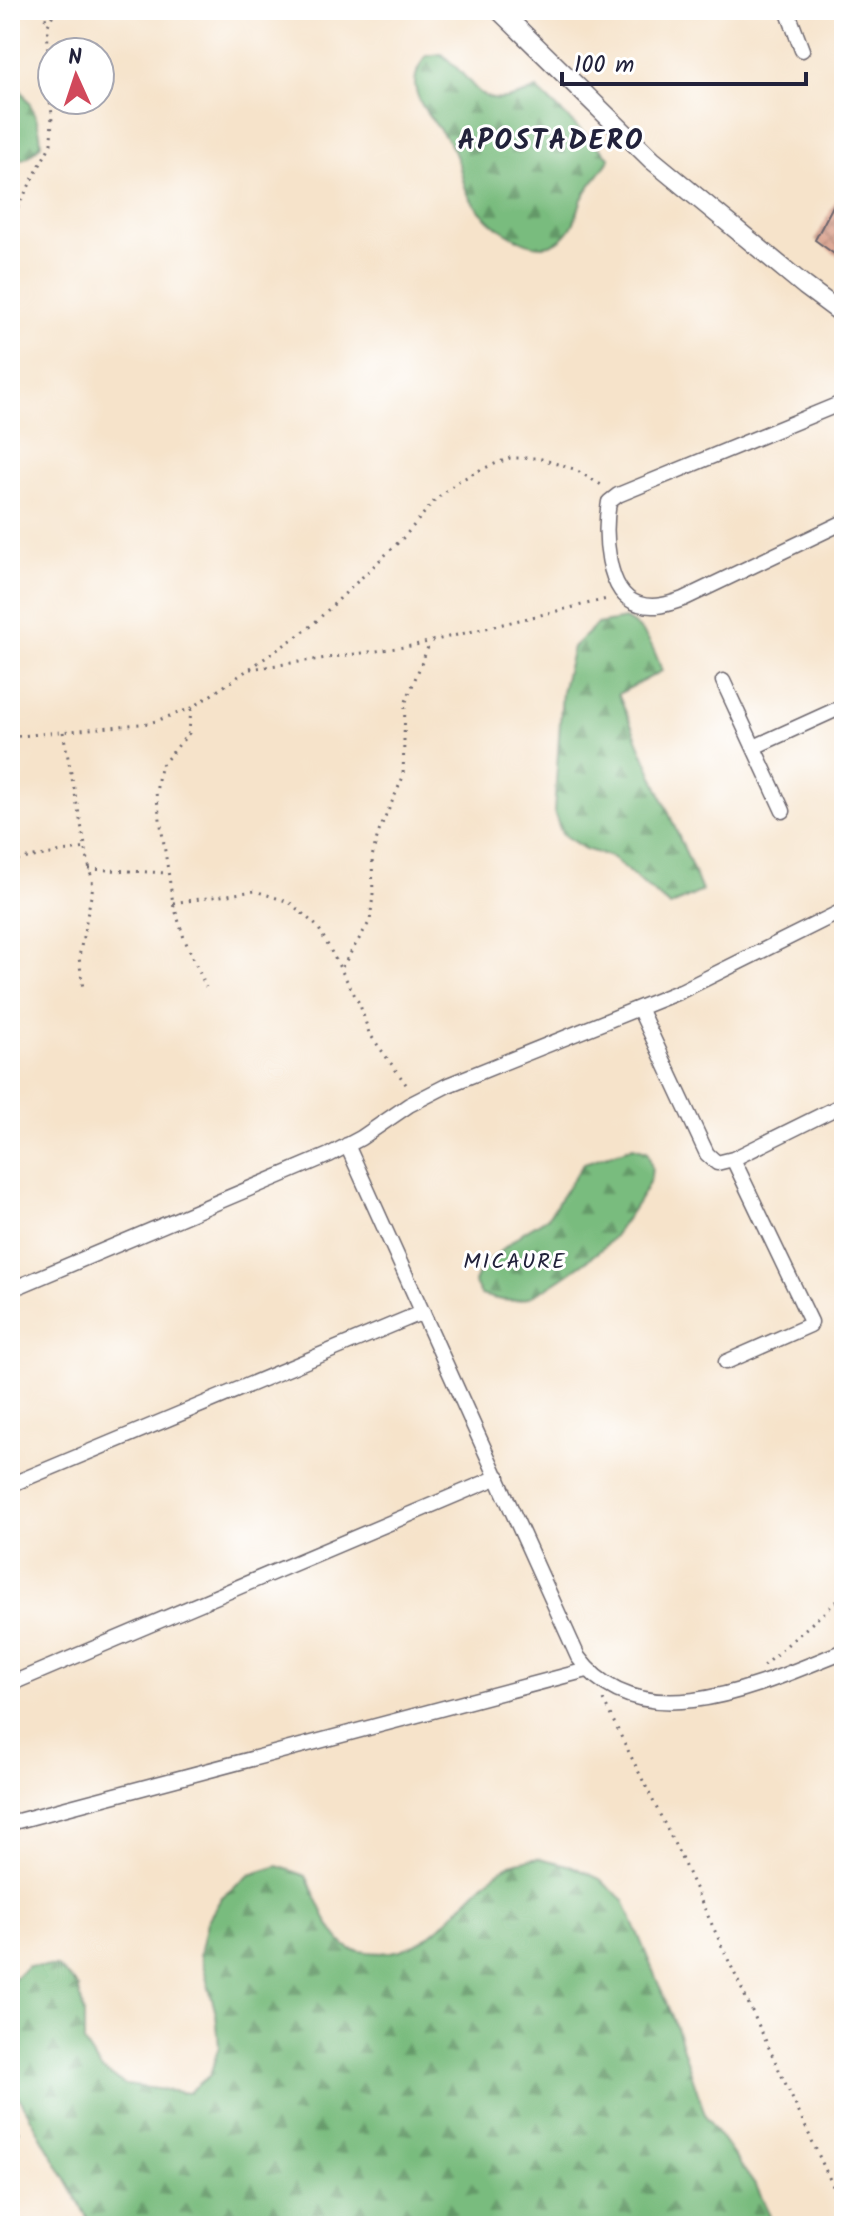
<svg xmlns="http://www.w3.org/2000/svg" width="854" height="2236" viewBox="0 0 854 2236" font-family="Kalam,sans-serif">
	<defs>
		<pattern id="forest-firs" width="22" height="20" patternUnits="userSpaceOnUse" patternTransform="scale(2)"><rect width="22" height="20" fill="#79bc7e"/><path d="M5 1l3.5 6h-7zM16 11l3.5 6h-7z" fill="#639868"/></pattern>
		<pattern id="building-cross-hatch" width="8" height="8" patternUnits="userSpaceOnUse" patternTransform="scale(2)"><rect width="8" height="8" fill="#dda895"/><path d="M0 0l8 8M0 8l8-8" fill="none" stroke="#bd9081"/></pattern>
	</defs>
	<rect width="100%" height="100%" fill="#fff"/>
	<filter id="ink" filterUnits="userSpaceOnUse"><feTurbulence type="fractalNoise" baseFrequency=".0125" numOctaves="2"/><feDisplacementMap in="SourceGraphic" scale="16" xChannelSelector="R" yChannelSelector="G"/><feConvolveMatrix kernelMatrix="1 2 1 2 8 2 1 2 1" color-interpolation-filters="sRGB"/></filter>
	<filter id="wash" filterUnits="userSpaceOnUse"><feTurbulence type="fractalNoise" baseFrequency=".006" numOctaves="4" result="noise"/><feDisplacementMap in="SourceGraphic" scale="32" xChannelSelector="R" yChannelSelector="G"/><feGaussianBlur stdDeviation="1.8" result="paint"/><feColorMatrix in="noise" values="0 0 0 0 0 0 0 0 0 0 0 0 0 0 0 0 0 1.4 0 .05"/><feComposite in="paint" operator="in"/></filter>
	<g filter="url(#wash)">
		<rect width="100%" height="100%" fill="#f6e3ca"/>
		<!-- forest -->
		<path fill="url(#forest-firs)" stroke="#4e6f5c" stroke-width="2" d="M441 54C482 84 474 117 537 89L610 158C602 173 589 184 582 199 578 209 577 219 571 228 555 252 533 249 512 236 494 226 478 213 468 194 461 180 461 162 452 147 441 127 417 109 415 84 415 73 420 65 426 56Z
			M10 78C28 96 40 118 41 144 32 155 25 161 10 160Z
			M625 619C647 630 654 648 662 671L618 694 702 891 670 906 611 857 585 849 562 834 554 812 562 692 573 647 597 624Z
			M633 1147 647 1151C651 1162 654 1171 649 1182 645 1193 616 1235 607 1244 594 1256 541 1295 524 1299 510 1303 495 1299 481 1295L474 1282 480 1268 522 1233 548 1217 584 1163Z
			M539 1858 572 1866 600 1879 624 1900 673 2019 706 2117 757 2188 769 2213 771 2226H92L10 2081V1982L28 1966 57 1967 78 1986 84 2014V2043L101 2069 126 2085 188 2093 210 2075 219 2046 216 2014 200 1954 207 1922 222 1897 250 1875 278 1866 306 1876C317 1896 330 1938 350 1949 354 1951 363 1951 368 1952 435 1961 459 1893 509 1865 517 1860 529 1860 539 1858Z"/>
		<g id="blocks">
			<!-- building -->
			<path fill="url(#building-cross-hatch)" d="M844 185V261L815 240Z"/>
		</g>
	</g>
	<g filter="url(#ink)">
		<use href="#blocks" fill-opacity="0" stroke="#6c666d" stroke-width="2"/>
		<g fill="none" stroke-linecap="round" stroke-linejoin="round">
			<!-- minor casing -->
			<g stroke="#6c666d" stroke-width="17">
				<path id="minor" d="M787 10 802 50
					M844 402 618 495 609 502C604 531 605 594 639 604 654 609 669 604 683 599L844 522
					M723 681 783 811
					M754 747 844 706
					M639 1008 707 1154 717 1163 733 1159 844 1104
					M347 1145 578 1657C641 1744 766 1682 844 1651
					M10 1290 329 1155 361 1138 409 1105 448 1085 681 991 844 910
					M726 1362 810 1325 811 1322 733 1159
					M10 1485 423 1312
					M10 1684 498 1477
					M10 1823 587 1670
					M10 2140 12 2139"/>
			</g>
			<!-- tertiary casing -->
			<g stroke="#6c666d" stroke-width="21">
				<path id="tertiary" d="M499 10 652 160 805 286 844 315"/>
			</g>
			<!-- path -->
			<path stroke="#6c666d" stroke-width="3" stroke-dasharray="2 6" stroke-linecap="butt" d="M42 10 48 25
				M10 222 51 144 52 114 47 82 48 25 55 10
				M250 669 411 646 607 599
				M191 709 189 733 160 767 156 793 173 903 184 938 206 987
				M63 732 93 886 79 957 83 989
				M10 737 150 723 192 708 309 628 404 537 435 500 457 482 482 469 510 458H538L574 469 605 487
				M10 861 86 848
				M89 869 168 873
				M173 903 255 891 289 902 318 927 360 1005 369 1033 408 1087
				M342 967 370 921 373 895 372 857 378 834 403 777 405 704 430 642
				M763 1666 844 1595
				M603 1700 677 1849 844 2210"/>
			<!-- minor -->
			<use href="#minor" stroke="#fff" stroke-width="14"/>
			<!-- tertiary -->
			<use href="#tertiary" stroke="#fff" stroke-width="18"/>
		</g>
	</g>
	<g text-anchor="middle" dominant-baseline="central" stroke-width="6" stroke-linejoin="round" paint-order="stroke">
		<!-- neighbourhood labels -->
		<g font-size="22" letter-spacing="2" fill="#22223b" stroke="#fff">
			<text x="515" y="1262">MICAURE</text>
		</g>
		<!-- district labels -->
		<g font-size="28" font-weight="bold" letter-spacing="2" fill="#22223b" stroke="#fff">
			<text x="551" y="141">APOSTADERO</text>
		</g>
	</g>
	<!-- margin -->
	<rect width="854" height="2236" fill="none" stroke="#fff" stroke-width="40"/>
	<!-- north arrow -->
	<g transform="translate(76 76) rotate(357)"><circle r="38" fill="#ffffff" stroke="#a7a7b1" stroke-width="2"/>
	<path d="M0-6L14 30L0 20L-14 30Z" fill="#d1495b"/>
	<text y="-12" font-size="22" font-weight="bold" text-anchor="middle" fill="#22223b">N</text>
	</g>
	<!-- scale -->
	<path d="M562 72v12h244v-12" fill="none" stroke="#22223b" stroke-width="4"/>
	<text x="574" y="72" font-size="24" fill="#22223b" stroke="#ffffff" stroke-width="6" paint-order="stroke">100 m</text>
</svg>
